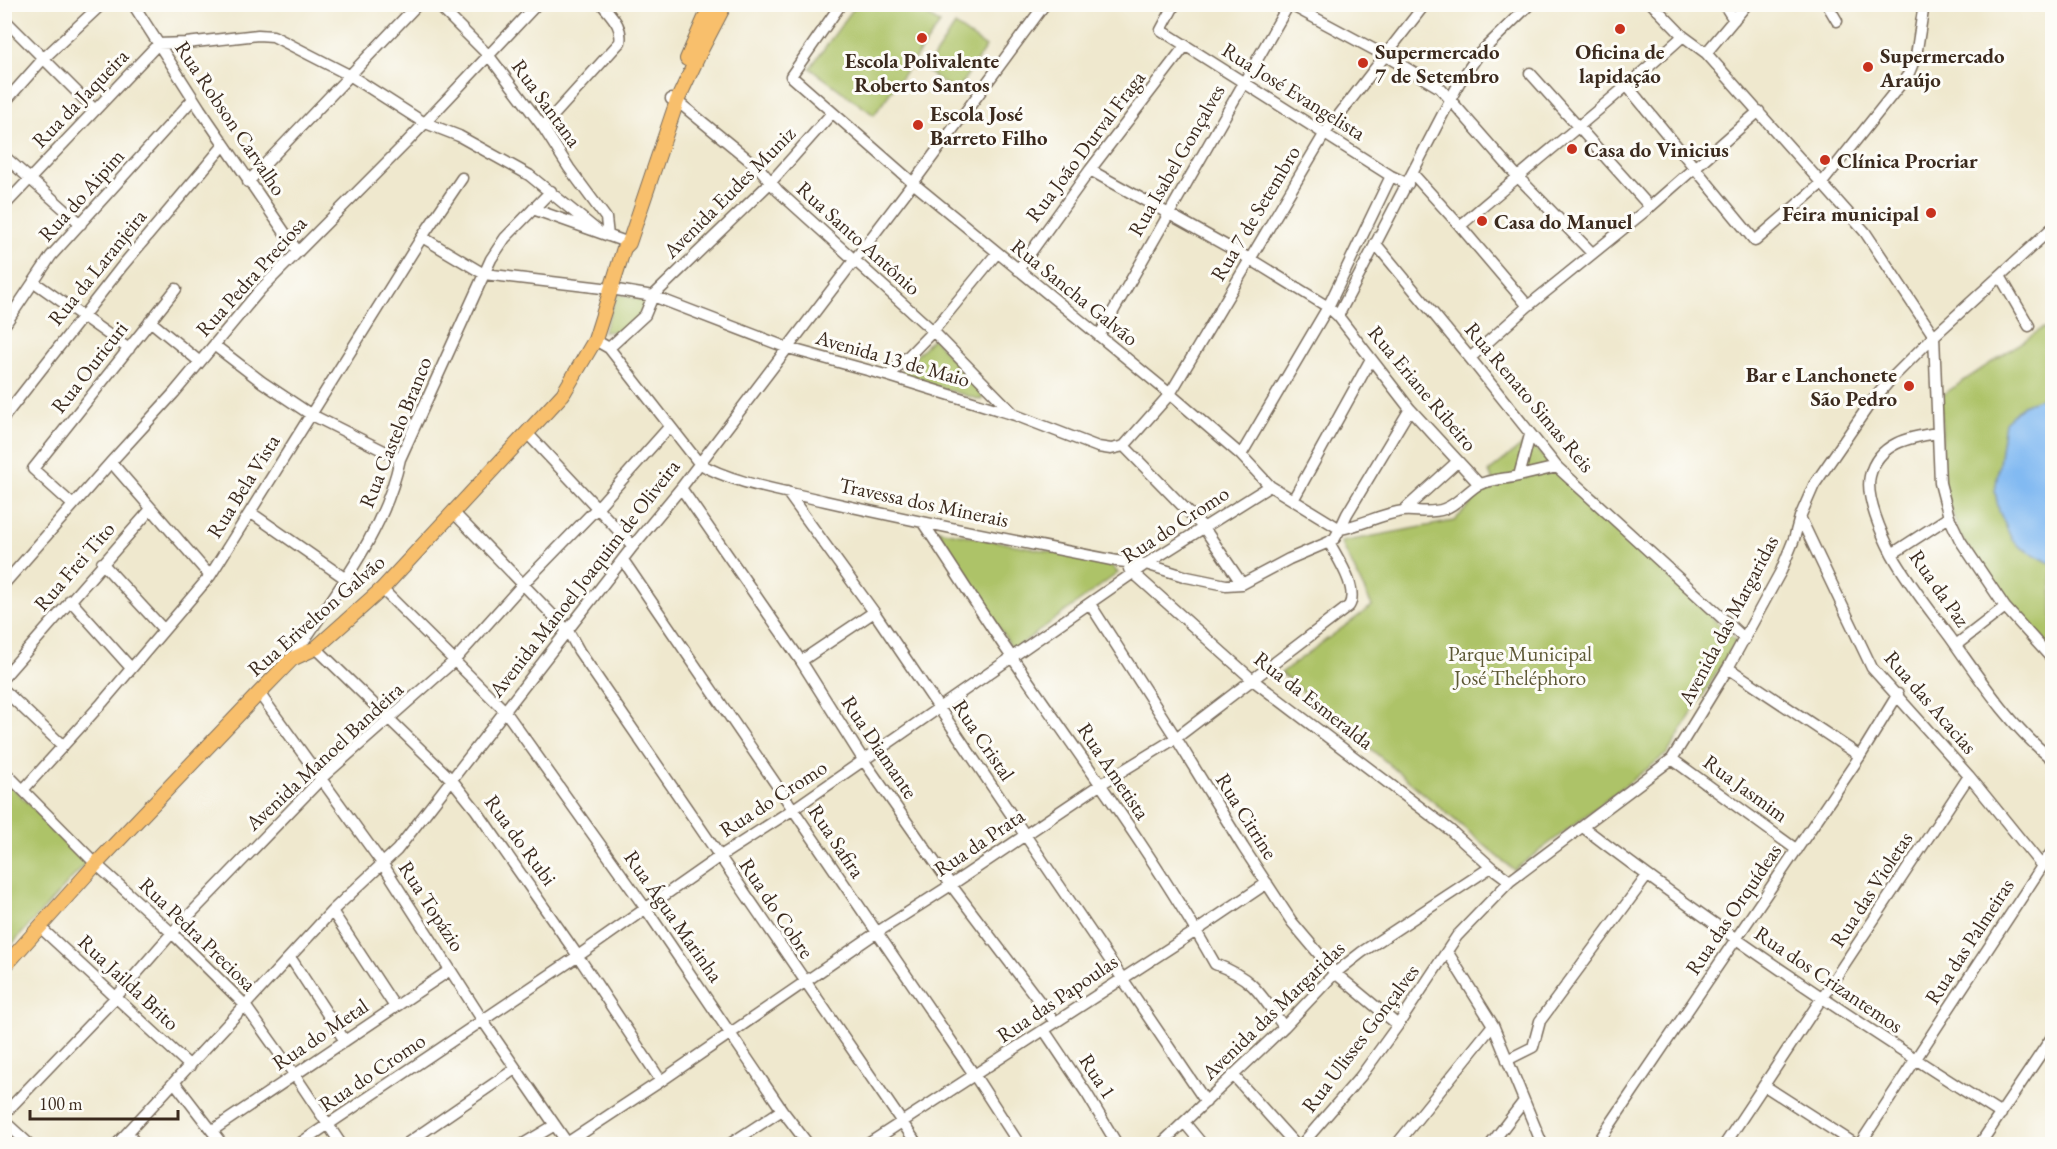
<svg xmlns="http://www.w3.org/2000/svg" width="2057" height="1149" viewBox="0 0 2057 1149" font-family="'EB Garamond',serif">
	<rect width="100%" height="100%" fill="#fdfcf7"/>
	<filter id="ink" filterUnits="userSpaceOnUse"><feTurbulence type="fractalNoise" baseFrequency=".0167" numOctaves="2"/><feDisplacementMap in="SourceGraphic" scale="12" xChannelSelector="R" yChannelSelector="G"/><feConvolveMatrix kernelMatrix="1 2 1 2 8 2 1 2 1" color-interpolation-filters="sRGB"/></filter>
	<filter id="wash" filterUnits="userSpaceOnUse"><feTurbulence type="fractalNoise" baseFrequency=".008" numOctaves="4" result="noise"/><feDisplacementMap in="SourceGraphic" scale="24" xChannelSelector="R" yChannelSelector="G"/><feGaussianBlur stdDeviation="1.35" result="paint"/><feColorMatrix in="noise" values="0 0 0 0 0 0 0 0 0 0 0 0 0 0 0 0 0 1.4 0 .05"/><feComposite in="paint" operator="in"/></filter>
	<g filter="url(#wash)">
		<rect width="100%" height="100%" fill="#efe8ce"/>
		<!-- green -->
		<path fill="#adc368" stroke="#747643" stroke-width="1.5" d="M856 5H913L940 24 874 115 810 68Z
			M955 25 986 47 956 92 925 70Z
			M618 294 648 301 644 312 622 331 603 332Z
			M2043 328 2052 332V652L2011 608 1960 536 1943 485 1941 396Z
			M933 338 984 395 981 400 898 375Z
			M1527 441 1736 641 1668 753 1514 870 1281 673 1372 606 1341 542 1454 521 1493 481 1489 472Z
			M938 530 1109 563 1118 573 1013 650Z
			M4 779 87 862 5 952H4Z"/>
		<!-- water -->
		<path fill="#82baf2" stroke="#5e7288" stroke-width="1.5" d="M2052 394V564L2022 548 2012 540 1999 511 1995 492 2005 422 2023 405Z"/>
	</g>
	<g filter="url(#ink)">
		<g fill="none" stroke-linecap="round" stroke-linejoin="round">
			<!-- minor casing -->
			<g stroke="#7a6c5c" stroke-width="13">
				<path id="minor" d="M133 4 200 109 298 252
					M437 4 489 56 543 127 569 168 606 218 608 236
					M841 4 791 76 913 183 1170 394 1241 455 1270 486 1340 529 1347 514 1410 409
					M1175 4 1161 30 1391 176 1408 184
					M1289 4 1386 56 1440 88 1517 176 1591 252
					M1652 4 1683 36 1706 53 1865 232 1934 336 1940 483 1949 517 1960 540 2005 607 2052 659
					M1724 4 1734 20
					M1827 4 1837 21
					M4 19 95 110
					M1706 53 1747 4
					M1530 73 1650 207
					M1628 87 1755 241 1822 183 1908 75 1916 56 1924 4
					M671 99 677 101 760 169 778 191 933 331 1012 412
					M4 103 44 58 102 4
					M543 127 620 42C623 26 611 16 602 4
					M4 156 81 224
					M1090 170 1250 259 1328 307 1338 316 1410 409 1479 484
					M1413 174 1460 226 1528 306
					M248 182 418 4
					M4 206 158 44 186 43 258 35 273 36 351 76 423 122 459 136 529 175 599 232
					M533 209 629 243
					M1460 226C1534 162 1611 102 1683 36
					M422 237 484 274 611 289 653 296 788 348 889 376 1015 415 1098 447 1111 449 1124 446
					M1375 243 1470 358 1557 467 1745 639
					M1018 270 1090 170 1185 46
					M2000 276 2029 326
					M34 282 129 349
					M1338 316 1459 83 1479 54 1530 4
					M150 321 200 362
					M6 323 51 256 193 99
					M1099 336 1289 4
					M595 340 609 348 699 463C730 483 789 492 825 501 922 523 1019 542 1117 561L1146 564 1187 577 1226 585 1242 584 1289 559 1329 542 1335 538 1340 529C1362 525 1381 514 1403 511 1417 510 1431 514 1444 509 1458 504 1466 492 1478 485 1489 479 1507 479 1519 476L1530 435
					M214 345 262 382 310 414 400 459
					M609 348 645 315 653 296 771 182 832 113
					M1470 358 1528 306 1650 207 1759 111
					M889 376 933 331 997 253
					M4 417 123 265 224 145
					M527 433 633 546
					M1938 433C1909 437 1878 443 1870 476 1865 497 1882 535 1892 554 1908 583 1930 610 1950 637 1979 678 2012 728 2052 759
					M1124 446 1170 394 1325 133 1425 4
					M1124 446 1204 528 1242 584
					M1241 455 1328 307 1391 176
					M111 462 210 576
					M1519 476 1557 467
					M681 488 801 661 864 761 951 885 1055 1022
					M787 492 874 612 1206 1102
					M1293 500 1371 359
					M73 505 33 469 176 289
					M1403 511 1458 461
					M250 512 346 579
					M454 513 568 631 579 651 917 1144
					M1800 517 1872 668 1969 776 2042 866
					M923 523C953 567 981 613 1011 656 1081 758 1155 857 1215 964 1255 979 1260 994 1284 1027
					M1892 554 1949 517
					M623 560 975 1076 1019 1144
					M102 563 164 630
					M1129 569 1254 681 1450 830 1491 867
					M4 584 111 462 174 393 260 290 405 144 537 4
					M382 589 505 711 646 909 782 1110 808 1144
					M70 600 131 668
					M1090 604 1176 738 1243 847 1292 922 1335 973 1398 1025
					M1956 645 2005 607
					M316 648 452 780 476 810 578 956 661 1081
					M292 659C333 595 384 535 400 459L491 259 505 238 551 191
					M801 661 874 612
					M1728 668 1860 756
					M4 677 151 509
					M4 690 63 746
					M259 693 382 863 483 1021 568 1144
					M1672 759 1797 850
					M4 771 96 864 172 933 244 1004 294 1074 341 1144
					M23 790 102 703 210 576 422 237 462 178
					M1583 827C1717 930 1858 1023 2001 1114
					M332 911 395 1007
					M41 928 190 1066
					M1448 953 1493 1025 1542 1144
					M290 957 345 1041
					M1044 1030 1087 1094 1117 1144
					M1507 1060 1533 1047 1540 1021 1647 876
					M1233 1075 1295 1144
					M175 1083 222 1144
					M1765 1086 1855 1144
					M4 1114 116 997 172 933 325 775 453 662 523 584 597 508 670 426
					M4 1121 29 1144
					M1184 1122 1202 1144
					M213 1130 450 970
					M128 1133 136 1144
					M567 1143 661 1081 876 933 951 885 1101 784 1176 738 1349 606C1359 589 1338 559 1329 542
					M117 1144 332 911 397 850 633 546 681 488 913 183 1045 4
					M299 1144 578 956 719 857 792 810 1146 564 1270 486
					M406 1144 515 1069
					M523 1144 555 1125
					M730 1144 782 1110
					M868 1144 1196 931 1267 883
					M1161 1144 1284 1027 1335 973 1362 952 1491 867 1510 881
					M1302 1144 1361 1076 1398 1025 1457 936 1510 881 1672 759 1728 668 1781 571 1794 539 1800 517 1814 485 1869 405 1891 379 1934 336 2052 228
					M1397 1144 1493 1025
					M1491 1144 1524 1101
					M1597 1144 1860 756 1898 694
					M1725 1144 1969 776
					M1860 1144 2052 851
					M1980 1144 2052 1037"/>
			</g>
			<!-- major casing -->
			<g stroke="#7a6c5c" stroke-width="16">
				<path id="major" d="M687 59 711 4
					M4 967 96 864 259 693 292 659 316 648 382 589 563 394 595 340 624 248 629 243 677 101 701 50 725 4"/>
			</g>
			<!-- minor -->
			<use href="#minor" stroke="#fff" stroke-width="10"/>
			<!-- major -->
			<use href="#major" stroke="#f8bf6c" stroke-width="14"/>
		</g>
	</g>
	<!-- markers -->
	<g fill="#c8321e" stroke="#fdfcf7" stroke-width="2">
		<circle cx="1620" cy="29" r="6"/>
		<circle cx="922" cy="38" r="6"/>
		<circle cx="1363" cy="63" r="6"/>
		<circle cx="1868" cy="67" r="6"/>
		<circle cx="918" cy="125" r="6"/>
		<circle cx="1572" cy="149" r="6"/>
		<circle cx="1825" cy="160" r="6"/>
		<circle cx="1931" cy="213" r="6"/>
		<circle cx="1482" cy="221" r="6"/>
		<circle cx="1909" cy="386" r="6"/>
	</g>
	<g text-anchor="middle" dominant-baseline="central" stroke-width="6" stroke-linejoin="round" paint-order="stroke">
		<!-- poi labels -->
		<g font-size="21" font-weight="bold" fill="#3b2a1e" stroke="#fdfcf7" text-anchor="start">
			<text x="1375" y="51">Supermercado<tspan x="1375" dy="24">7 de Setembro</tspan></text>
			<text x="1620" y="51" text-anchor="middle">Oficina de<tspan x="1620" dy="24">lapidação</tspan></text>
			<text x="1880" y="55">Supermercado<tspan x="1880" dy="24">Araújo</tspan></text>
			<text x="922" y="60" text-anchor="middle">Escola Polivalente<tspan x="922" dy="24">Roberto Santos</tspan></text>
			<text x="930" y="113">Escola José<tspan x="930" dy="24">Barreto Filho</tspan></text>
			<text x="1584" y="149">Casa do Vinicius</text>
			<text x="1837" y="160">Clínica Procriar</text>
			<text x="1919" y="213" text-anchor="end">Feira municipal</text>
			<text x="1494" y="221">Casa do Manuel</text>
			<text x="1897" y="374" text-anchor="end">Bar e Lanchonete<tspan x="1897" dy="24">São Pedro</tspan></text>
		</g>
		<!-- street labels -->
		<g font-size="21" fill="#3b2a1e" stroke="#fdfcf7">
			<text transform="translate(1294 91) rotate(32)">Rua José Evangelista</text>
			<text transform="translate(80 98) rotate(-46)">Rua da Jaqueira</text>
			<text transform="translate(547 103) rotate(54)">Rua Santana</text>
			<text transform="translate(231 118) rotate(56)">Rua Robson Carvalho</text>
			<text transform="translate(1085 146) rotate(-53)">Rua João Durval Fraga</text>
			<text transform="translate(1176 160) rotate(-60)">Rua Isabel Gonçalves</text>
			<text transform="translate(729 192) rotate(-45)">Avenida Eudes Muniz</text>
			<text transform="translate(81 195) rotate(-48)">Rua do Aipim</text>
			<text transform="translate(1255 213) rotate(-59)">Rua 7 de Setembro</text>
			<text transform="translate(859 238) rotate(42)">Rua Santo Antônio</text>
			<text transform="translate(97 267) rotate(-51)">Rua da Laranjeira</text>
			<text transform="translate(251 276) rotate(-48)">Rua Pedra Preciosa</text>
			<text transform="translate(1075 292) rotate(39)">Rua Sancha Galvão</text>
			<text transform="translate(893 358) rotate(16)">Avenida 13 de Maio</text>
			<text transform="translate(89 367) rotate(-52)">Rua Ouricuri</text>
			<text transform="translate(1423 388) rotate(50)">Rua Eriane Ribeiro</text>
			<text transform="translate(1530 397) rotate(50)">Rua Renato Simas Reis</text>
			<text transform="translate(395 432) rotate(-68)">Rua Castelo Branco</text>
			<text transform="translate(243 486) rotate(-58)">Rua Bela Vista</text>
			<text transform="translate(924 502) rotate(12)">Travessa dos Minerais</text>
			<text transform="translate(1175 524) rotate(-33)">Rua do Cromo</text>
			<text transform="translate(74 566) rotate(-49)">Rua Frei Tito</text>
			<text transform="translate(584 578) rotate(-52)">Avenida Manoel Joaquim de Oliveira</text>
			<text transform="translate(1940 588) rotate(55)">Rua da Paz</text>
			<text transform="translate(316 615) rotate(-41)">Rua Erivelton Galvão</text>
			<text transform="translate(1728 620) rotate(-62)">Avenida das Margaridas</text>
			<text transform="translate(1314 700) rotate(38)">Rua da Esmeralda</text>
			<text transform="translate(1931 702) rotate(49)">Rua das Acacias</text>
			<text transform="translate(984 740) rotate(56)">Rua Cristal</text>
			<text transform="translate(880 747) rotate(56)">Rua Diamante</text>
			<text transform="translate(324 756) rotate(-43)">Avenida Manoel Bandeira</text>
			<text transform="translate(1114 771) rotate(56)">Rua Ametista</text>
			<text transform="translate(1746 788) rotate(36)">Rua Jasmim</text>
			<text transform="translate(773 798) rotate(-33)">Rua do Cromo</text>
			<text transform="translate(1247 816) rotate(58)">Rua Citrine</text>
			<text transform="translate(521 840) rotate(54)">Rua do Rubi</text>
			<text transform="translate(837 841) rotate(56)">Rua Safira</text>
			<text transform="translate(979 842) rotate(-34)">Rua da Prata</text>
			<text transform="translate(1871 889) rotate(-57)">Rua das Violetas</text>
			<text transform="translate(432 906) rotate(57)">Rua Topázio</text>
			<text transform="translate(777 908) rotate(56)">Rua do Cobre</text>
			<text transform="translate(1733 909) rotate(-56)">Rua das Orquídeas</text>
			<text transform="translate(674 916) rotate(55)">Rua Água Marinha</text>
			<text transform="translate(198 934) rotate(44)">Rua Pedra Preciosa</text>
			<text transform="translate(1969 941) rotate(-57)">Rua das Palmeiras</text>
			<text transform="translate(1829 979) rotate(34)">Rua dos Crizantemos</text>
			<text transform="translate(129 982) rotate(43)">Rua Jailda Brito</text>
			<text transform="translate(1057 998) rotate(-34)">Rua das Papoulas</text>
			<text transform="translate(1273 1010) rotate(-44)">Avenida das Margaridas</text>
			<text transform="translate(320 1034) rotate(-34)">Rua do Metal</text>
			<text transform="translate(1360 1038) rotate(-53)">Rua Ulisses Gonçalves</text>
			<text transform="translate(372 1072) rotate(-34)">Rua do Cromo</text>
			<text transform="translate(1098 1076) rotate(57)">Rua 1</text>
		</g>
		<!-- park labels -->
		<g font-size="21" fill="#5d5834" stroke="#fdfcf7">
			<text x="1520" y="653">Parque Municipal<tspan x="1520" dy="24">José Theléphoro</tspan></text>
		</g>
	</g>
	<!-- margin -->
	<rect width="2057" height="1149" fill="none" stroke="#fdfcf7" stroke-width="24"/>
	<!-- scale -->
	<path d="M30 1110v9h148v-9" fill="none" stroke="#3b2a1e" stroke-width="3"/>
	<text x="39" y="1110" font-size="18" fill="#3b2a1e" stroke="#fdfcf7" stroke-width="4.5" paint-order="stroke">100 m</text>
</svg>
